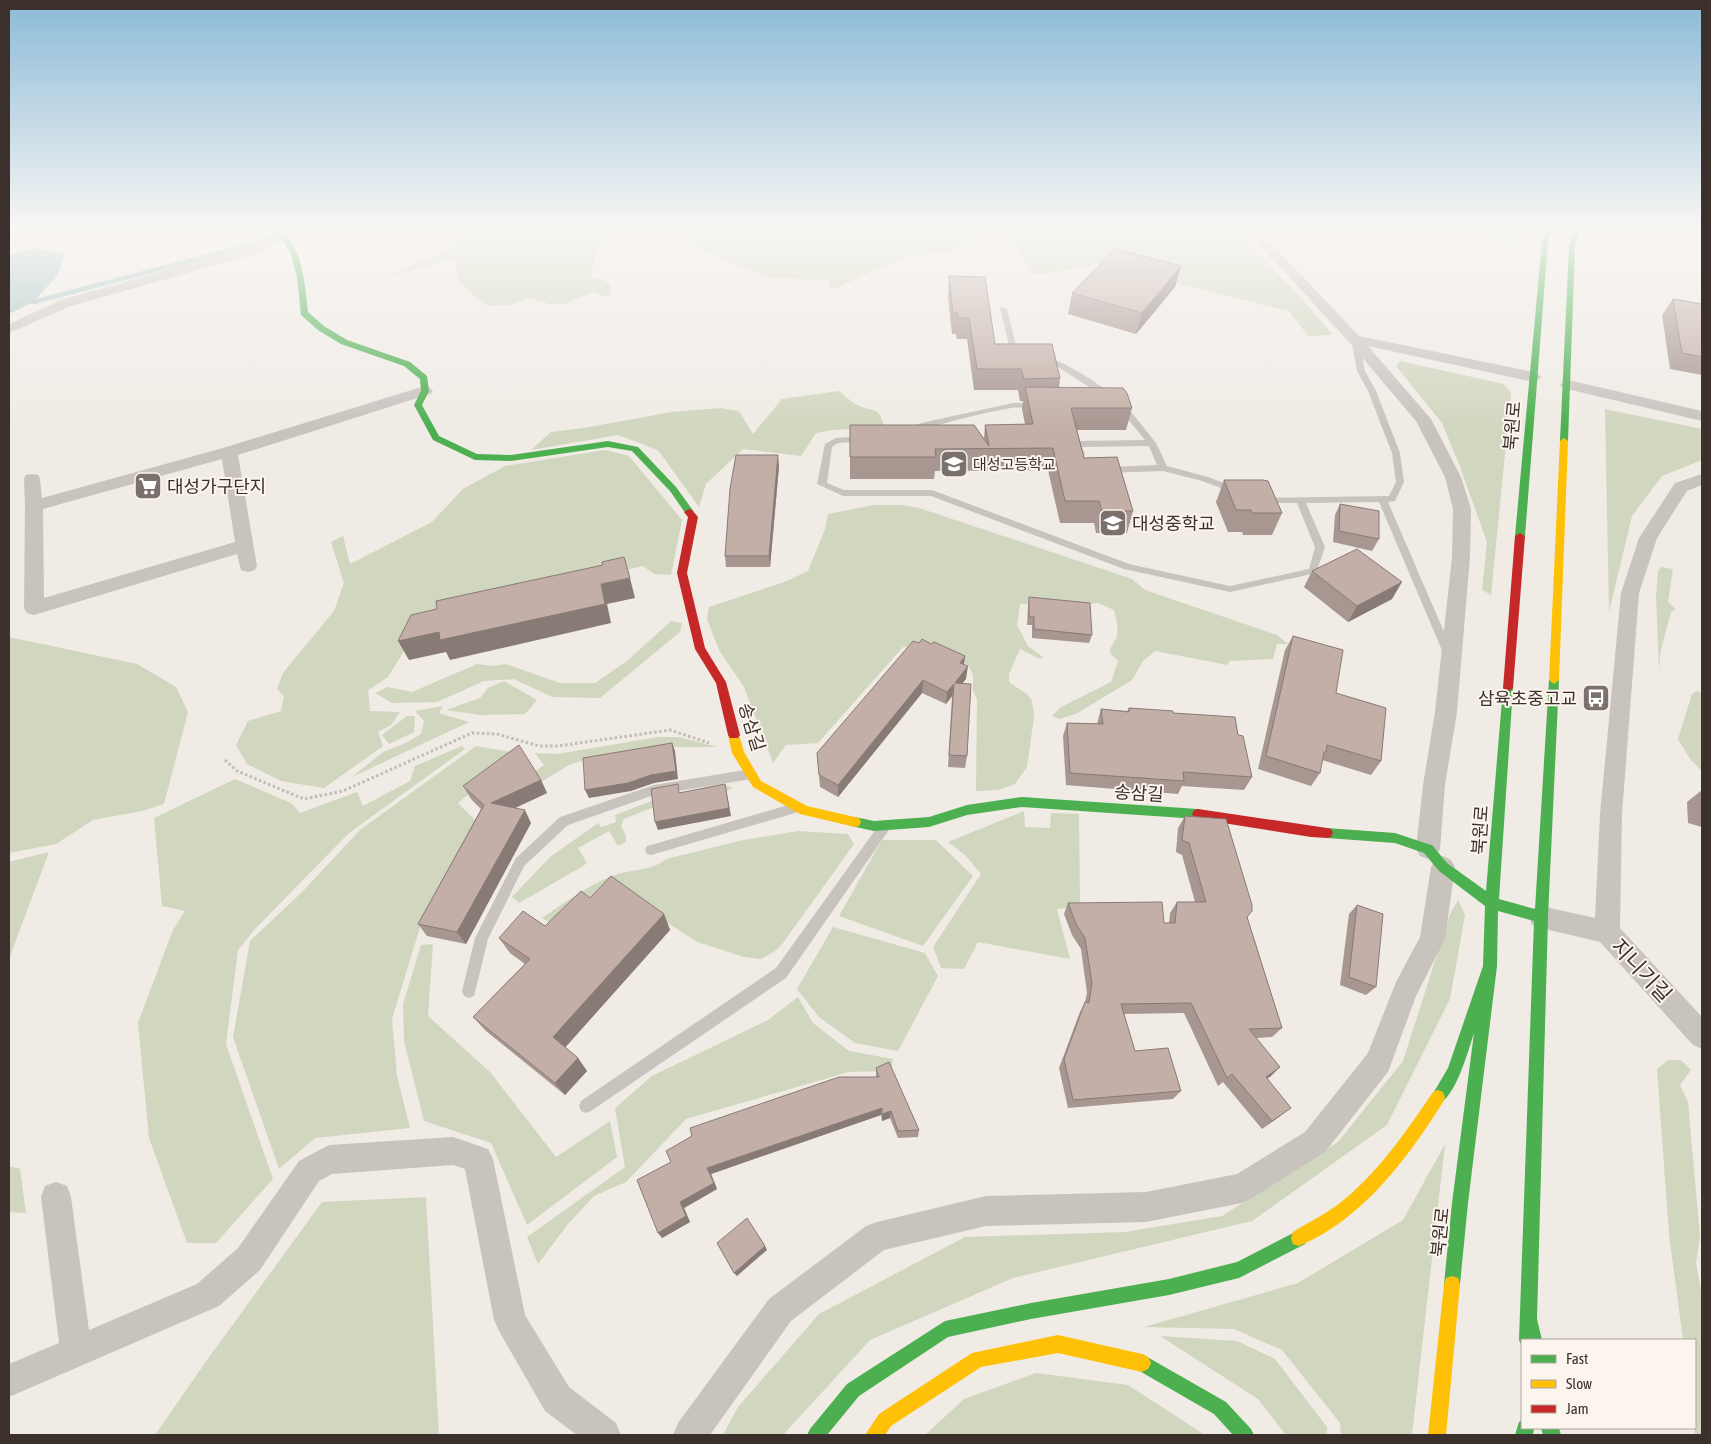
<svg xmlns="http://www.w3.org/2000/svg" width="1711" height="1444" viewBox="0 0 1711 1444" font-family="'Asap Condensed','Noto Sans KR',sans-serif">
	<rect width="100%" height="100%" fill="#f0ebe5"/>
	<!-- green -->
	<path fill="#d1d6bf" d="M474 227H613L595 257 591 277 604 280 611 285V294L606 297 593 292 564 304H550L529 298 508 305 488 306 478 299 458 281 455 259 381 278 445 252 475 229Z
		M734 227H1232L1295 291 1333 335 1308 336 1289 311 1149 277 1111 261 1046 274H1033L1004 228 983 231 955 251 904 257 832 290 827 280 768 278 695 248 687 235Z
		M1424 227H1516L1512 243Z
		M1400 361 1504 384 1511 393 1491 595 1482 590 1487 542 1459 464 1442 423 1396 366Z
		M839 391C844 395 850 401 856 404 872 414 879 403 884 427L832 430 816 433 801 456 743 449 706 484 699 507 658 450 618 435 531 450 551 432 584 428 671 412 721 408 739 411 753 434 782 399Z
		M1605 409 1702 429V460L1662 476 1632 516 1609 612Z
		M605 450 629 456 682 520 671 575 654 574 643 566 436 613 417 630 388 677 368 690 370 711 400 712 391 725 378 732 383 746 324 788 281 781 247 764 236 745 248 721 281 711 284 696 277 689 283 673 334 611 344 583 331 542 343 536 350 564 432 522 463 489 505 466Z
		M874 505H903L919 508 1132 579 1145 590 1277 635 1288 644H1277L1273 659 1229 661 1228 665 1155 651 1143 661 1132 680 1076 714 1059 719 1052 716 1061 707 1111 682 1118 661 1111 654 1110 649C1121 633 1118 628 1114 610L1098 603 1076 605 1020 604 1017 625 1028 646 1043 657 1040 659 1020 649 1009 674V682L1028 695 1032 701 1034 717 1027 767 1015 784 998 790 976 791 977 699 973 690V675L968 665 927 645 903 647 818 743 786 745 773 763 744 687 719 650 707 619 709 607 787 581 808 571 825 529 828 514Z
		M1661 567 1673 569 1668 602 1676 609 1671 612 1660 654 1659 670 1656 597 1658 571Z
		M671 621 682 623 680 632 600 698 552 697 514 679 484 681 437 702 392 703 375 693 388 687 412 692 477 664 493 666 506 664 560 683H595L627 661Z
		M9 637 137 664 176 687 188 712 164 804 142 811 93 820 56 844 9 853Z
		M504 681 537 700 525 714 480 715 446 710 480 698 488 688Z
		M1697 691 1702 693V771L1690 759 1678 739 1692 694Z
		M443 706 439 713 469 722 352 777 383 752 404 744 421 734 424 721 415 711Z
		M407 716H415L414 732 389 744 382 735Z
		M658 737H679L717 747H645L595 757 569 765 501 806 480 812 544 765 535 753 557 754Z
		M462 746 465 749 349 833 255 929 238 950 226 1044 273 1179 216 1243H187L149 1138 138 1023 173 930 185 911 162 906 154 818 235 779 291 803 300 813 357 792 363 806 410 781 415 766Z
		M476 746 518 753 458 803 476 821 420 927 392 1019 397 1076 410 1128 315 1138 279 1169 233 1037 250 941 302 892 360 830Z
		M722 784 733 788 726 791 664 803 624 819 621 826 626 836V842L618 846 609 831 578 848 587 863 583 866 519 903 512 897 550 857 598 823 601 827 616 822 615 815 659 798Z
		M1024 811 1025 827 1050 828 1051 813 1079 814 1080 907 1057 909 1070 959 978 942 964 969 941 968 933 947 981 874 965 855 948 842Z
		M798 831 848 834 854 844 783 943 775 951 761 959 744 957 697 942 617 890 561 930 542 918C561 905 593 882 615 875 632 869 652 871 666 859L743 840Z
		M882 840H936L973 876 923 946 839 916Z
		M49 852 9 959V862Z
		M1458 900 1465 915 1450 999 1387 1125 1252 1221 1013 1278 870 1340 783 1435H723L738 1407 819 1314 965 1237 1125 1232 1222 1216 1338 1142 1403 1061 1450 914Z
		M833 927 925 953 938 976 898 1051 855 1043 819 1017 797 989Z
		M433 944 428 1016 490 1072 556 1157 610 1121 617 1157 527 1225 491 1143 424 1121 404 1041 403 1004 421 945Z
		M798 997 813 1023 849 1051 893 1059 891 1071 849 1072 686 1119 626 1182 594 1196 568 1224 538 1264 527 1237 625 1167 615 1108 652 1076 768 1020Z
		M1668 1060H1681L1691 1070 1680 1085 1688 1102 1700 1237 1696 1263 1702 1296V1435H1695L1694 1428 1695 1340H1683L1669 1234 1657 1069Z
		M1445 1144 1412 1435H1341L1340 1423 1282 1350 1234 1329 1144 1327 1298 1283 1403 1220Z
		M9 1166 20 1169 26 1213 9 1212Z
		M426 1197 439 1435H155L207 1360 322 1202Z
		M1160 1336 1237 1341 1275 1359 1327 1427V1435H1286L1258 1399Z
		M1036 1373 1128 1385 1205 1435H925L964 1399Z"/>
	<!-- water -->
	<path fill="#a1c2c1" d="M33 248 65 253 57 276 33 302 9 314V255Z"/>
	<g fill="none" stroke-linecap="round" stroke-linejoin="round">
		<!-- stream -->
		<path stroke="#a1c2c1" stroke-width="4.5" d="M33 302 251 245 292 227"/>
		<!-- path-far1 -->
		<path stroke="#c2bbb6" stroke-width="2" stroke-dasharray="2 2" stroke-linecap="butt" d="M666 227 683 233 719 227"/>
		<!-- path -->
		<path stroke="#c2bbb6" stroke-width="3" stroke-dasharray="2.5 2.5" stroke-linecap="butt" d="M225 760 237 771 304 799 343 791 472 733 497 734 539 746H558L670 730 709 743"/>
		<!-- lane -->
		<path fill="#c9c3be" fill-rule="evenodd" d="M1000 307 1007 309 1016 345 1027 349V353H1021L1009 346Z
			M1351 337 1358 339 1365 371 1376 391 1400 453 1404 482 1395 501 1388 502 1454 655 1453 658 1449 659 1444 655 1379 502 1306 503 1325 547 1316 573 1230 592 1124 569 931 496H843L817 484 825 444 836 438 864 436 867 437V441L838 443 832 447 827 483 844 490H932L1129 564 1230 586 1309 569 1315 547 1297 503H1262L1257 500 1259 498 1389 496 1396 482 1392 453 1368 391 1357 371Z
			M1041 356C1054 355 1102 385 1112 395L1105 397 1058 367 1041 360Z
			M1013 403H1037L1041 405C1034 411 1020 406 1011 408 977 414 944 423 911 433L907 430 921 423Z
			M1118 403H1124L1156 443 1167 466 1208 477 1238 488V492H1232L1202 481 1163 471 1107 473 1103 470 1107 467 1157 465 1149 446 1082 447 1085 454 1084 456H1078L1073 444 1077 441 1145 440 1118 407Z
			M751 769 755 771 757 774 755 777 751 779 654 795 568 825 524 866 488 939 474 996 469 998 464 996 462 991 475 938 516 858 560 817 654 785Z
			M795 803 799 804 801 808 799 812 795 813 651 855 647 854 645 850 647 846 651 845Z
			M885 821 889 822 891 826 889 830 786 978 591 1111 586 1113 581 1111 579 1106 581 1101 776 968 881 822Z"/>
		<!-- street -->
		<path fill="#c9c3be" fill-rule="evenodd" d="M1243 227H1256L1359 336 1533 372 1538 374 1541 377 1538 380 1533 382 1368 346 1431 419 1461 477 1471 509 1470 557 1457 712 1445 785 1440 849 1436 856 1428 859 1420 856 1416 849 1423 785 1435 712 1452 557 1453 509 1445 477 1416 421 1349 342Z
			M284 230 288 231 290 234 288 237 255 254 71 306 9 333V324L61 300 245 248Z
			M1568 380 1702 411V421L1563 388 1560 385 1563 382Z
			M425 386 430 388 433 391 430 394 238 455 257 566 255 570 248 572 241 570 237 554 34 615 27 613 24 608 25 506 24 479 26 475 32 474 38 475 40 479 42 498 223 448ZM222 459 235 542 44 598 43 509Z
			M1702 474V485L1687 491 1657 538 1639 593 1622 814 1620 928 1702 1017V1049L1693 1045 1600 942 1541 928 1532 925 1529 917 1532 909 1541 906 1595 918 1600 814 1621 593 1639 538 1675 483Z
			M1443 856 1451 860 1455 867 1445 939 1416 996 1388 1072 1325 1152 1252 1198 1242 1203 1146 1222 986 1226 884 1250 791 1321 710 1435H673L678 1423 769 1299 866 1226 877 1222 986 1196 1146 1192 1237 1174 1305 1132 1368 1053 1396 982 1420 937 1431 867 1435 860Z
			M453 1137 488 1149 493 1159 525 1315 569 1387 616 1423 621 1435H577L545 1411 499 1331 494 1320 465 1169 453 1165 332 1174 319 1181 260 1270 219 1306 9 1397V1364L59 1343 41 1197 45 1186 56 1182 67 1186 71 1197 89 1330 197 1284 238 1248 299 1161 329 1145Z"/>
		<!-- fast -->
		<path fill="#4caf50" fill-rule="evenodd" d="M270 227H277C304 248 304 281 308 312L324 326 347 340 410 362 427 376 429 391 422 405 439 436 477 454 511 455 608 441 638 447 676 487 694 512 692 514H686L670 491 632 451 608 447 511 461 475 460 433 440 414 405 421 391 420 379 404 366 341 344 318 330 301 315 297 277 291 254 280 236Z
			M1547 227H1553L1548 242 1525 536 1520 539 1515 536 1542 242Z
			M1575 227H1581L1575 246 1568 441 1564 444 1560 441 1569 246Z
			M1681 227H1690L1702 231V235Z
			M1554 676 1559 680 1548 917 1537 1319 1542 1340H1522V1346L1519 1340 1534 921 1498 911 1497 966 1468 1203 1460 1284 1458 1290 1452 1292 1446 1290 1444 1284 1452 1203 1474 1033C1468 1051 1456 1097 1438 1104L1433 1102 1431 1097 1448 1068 1483 966 1485 906 1439 871 1424 853 1395 843 1327 838 1323 837 1321 833 1323 829 1327 828 1395 833 1428 844 1432 845 1447 863 1486 891 1503 688 1508 684 1512 685 1513 688 1499 899 1535 909 1549 680Z
			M1022 797 1198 809 1202 810 1204 814 1202 818 1198 819 1022 807 967 815 929 827 874 831 851 826 849 822 851 818 855 817 874 821 929 817 967 805Z
			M1299 1230 1305 1232 1307 1238 1305 1244 1239 1278 1169 1295 1031 1319 948 1337 859 1396 827 1435H807L810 1429 847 1384 945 1321 1031 1303 1169 1279 1237 1262Z
			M1142 1354 1226 1402 1251 1429 1254 1435H1233L1214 1414 1136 1369 1133 1363 1136 1357Z
			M1522 1420V1428H1534L1533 1435H1515L1519 1422Z
			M1541 1428H1559L1561 1435H1543Z"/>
		<!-- slow -->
		<path fill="#ffc107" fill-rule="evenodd" d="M1564 438 1568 441 1559 680 1554 684 1549 680 1560 441Z
			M734 730 738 732 744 752 761 781 807 806 859 818 861 822 859 826 855 827 800 814 753 787 732 753 728 735 730 732Z
			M1438 1090 1443 1092 1445 1097 1443 1102C1407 1159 1363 1219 1299 1246L1293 1244 1291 1238 1293 1232C1307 1223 1322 1216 1336 1206 1376 1176 1405 1133 1433 1092Z
			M1452 1276 1458 1278 1460 1284 1446 1435H1428L1444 1284 1446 1278Z
			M1058 1335 1142 1354 1148 1357 1151 1363 1148 1369 1142 1372 1058 1353 981 1367 891 1426 885 1435H865L879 1414 972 1353Z"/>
		<!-- jam -->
		<path fill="#c62828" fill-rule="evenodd" d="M689 509 692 510 698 517 687 573 705 648 726 682 740 735 738 738H730L728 735 716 683 695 649 677 573 688 517 684 512Z
			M1520 533 1525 536 1513 688 1508 692 1503 688 1515 536Z
			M1198 809 1327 828 1331 829 1333 833 1331 837 1327 838 1311 837 1198 819 1194 818 1192 814 1194 810Z"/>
	</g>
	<!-- wall -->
	<path fill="#a89690" d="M1181 266 1175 287 1136 334 1068 314 1072 293Z
		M949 276 995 344 1060 378 1059 387 1132 408 1126 430H1077L1084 458 1133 511 1127 533H1096L1094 523H1060L1048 470 935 471 934 479H850V425L984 438 985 425 1025 424 1022 409 1023 401H1020L1018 390H974L967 339H957L956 334H952L948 297Z
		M1673 299 1702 304V375L1670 369 1662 315Z
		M779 466 770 567H726L725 556Z
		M1224 480 1282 513 1272 535H1243L1242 532H1228L1216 502Z
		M1340 504 1379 539 1372 551 1333 542 1335 515Z
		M1312 571 1392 599 1348 622 1304 587Z
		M1029 597 1092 635 1089 643 1032 638V625H1027L1028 606Z
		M1293 636 1336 693 1381 761 1371 775 1322 760 1320 773 1311 786 1258 769 1285 650Z
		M919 643 931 644 965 656 964 664 966 679 962 683 967 756 965 768 948 767 952 696 946 704 922 693 838 797 820 787 817 753Z
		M1129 708 1173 713 1238 735 1252 777 1244 790 1182 786 1178 794 1066 785 1063 736 1067 723 1097 724 1101 709 1127 711Z
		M541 780 547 793 515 808 531 823 466 944 427 936 418 924 481 809 471 799 463 786Z
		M1702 790V827L1688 823 1687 802Z
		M1185 816 1247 917 1282 1028 1272 1037 1256 1038 1271 1076 1267 1078 1280 1116 1262 1129 1223 1082 1218 1086 1184 1013 1124 1014 1135 1051 1181 1091 1173 1099 1068 1108 1059 1068 1080 1012 1085 1002 1087 993 1081 949 1072 935 1064 914 1068 903 1164 923H1169L1170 913 1177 902H1195L1182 855 1176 852 1178 828Z
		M590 898 664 914 670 930 565 1047 578 1058 587 1071 565 1095 486 1031 473 1017 525 964 510 953 499 938 545 926Z
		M1357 905 1376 987 1366 995 1340 985 1349 914Z
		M876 1068 919 1130 918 1137 898 1138 890 1118 882 1121 881 1115 711 1174 717 1189 684 1208 690 1222 662 1238 637 1180 876 1077Z"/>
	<!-- shaded-wall -->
	<path fill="#887a75" d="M1181 266 1175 287 1136 334 1142 313Z
		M778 455 779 466 770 567 769 556Z
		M630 578 635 598 607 604 611 623 450 660 446 652 409 660 398 641 601 584Z
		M1402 582 1392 599 1348 622 1357 606Z
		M965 656 963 669 960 663Z
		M968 666 966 679 953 695 955 683Z
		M923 680 922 693 838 797V785Z
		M954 684 952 696 946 704 947 692Z
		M672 743 675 751 678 779 654 783 631 791 589 798 585 790Z
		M541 780 547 793 498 816 491 803Z
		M725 784 731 816 658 830 655 822Z
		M525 810 531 823 466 944 457 932Z
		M664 914 670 930 563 1050 553 1037Z
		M578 1058 587 1071 565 1095 555 1083Z
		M1280 1067 1271 1076 1256 1086 1266 1077Z
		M882 1108 881 1115 711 1174 717 1189 684 1208 690 1222 662 1238 658 1233 680 1202 707 1168Z
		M1291 1108 1280 1116 1262 1129 1272 1121Z
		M891 1111 890 1118 882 1121V1114Z
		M765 1246 767 1250 737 1276 734 1273Z"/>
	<!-- building -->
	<path fill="#c3afa7" stroke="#887a75" d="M1115 249 1181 266 1142 313 1072 293Z
		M949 276 985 277 995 344H1052L1060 378 1024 379 1021 369H977L969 318H958V313H953Z
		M1673 299 1702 304V357L1682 353Z
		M1025 387 1123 388 1127 393 1132 408H1071L1084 458 1117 457 1133 511H1102L1099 501H1065L1053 448 935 449 936 457H850V425H974L989 446 985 425 1033 424Z
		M736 455H778L769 556H725L730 489Z
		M1224 480H1263L1268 481 1282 513H1252L1251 510H1236Z
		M1340 504 1379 511V539L1339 531Z
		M1357 549 1402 582 1357 606 1312 571Z
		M624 557 630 578 601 584 605 604 440 640 439 632 398 641 411 615 437 609 436 601 603 565 602 562Z
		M1029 597 1090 603 1092 635 1034 629V617H1029Z
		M1293 636 1343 650 1336 693 1386 708 1381 761 1327 745 1326 752H1324L1320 773 1266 756Z
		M922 639 931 644 934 642 965 656 960 663 968 666 955 683 971 684 967 756 949 755 954 684 947 692 923 680 838 785 819 775 817 753 913 641 919 643Z
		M1129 708 1173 711V713L1235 717 1238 735 1243 736 1252 777 1183 772 1184 781 1070 773 1067 723 1103 724 1101 709 1129 712Z
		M672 743 676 771 651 775 628 783 585 790 583 758Z
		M519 745 541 780 491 803 525 810 457 932 418 924 484 805 463 786Z
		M678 784 679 793 725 784 729 808 655 822 651 789Z
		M1185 816 1226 819 1252 905V911L1247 917 1282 1028 1249 1029 1280 1067 1266 1077 1291 1108 1272 1121 1232 1074 1227 1078 1191 1003 1121 1004 1135 1051 1168 1048 1181 1091 1073 1100 1064 1059 1085 1002 1089 1003 1092 983 1085 938 1076 924 1068 903 1162 902 1164 923H1175L1177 902H1206L1189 843 1182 840Z
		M611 876 664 914 553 1037 578 1058 555 1083 473 1017 530 959 499 938 523 911 545 926 581 891 590 898Z
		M1357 905 1383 914 1376 987 1349 977Z
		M889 1062 919 1130 898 1131 891 1111 882 1114V1108L707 1168 714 1183 680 1202 686 1216 658 1233 637 1180 671 1162 666 1151 692 1136 690 1128 839 1077H879L876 1068Z
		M747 1218 765 1246 734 1273 717 1243Z"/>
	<!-- sky -->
	<linearGradient id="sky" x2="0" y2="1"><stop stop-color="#8bbad8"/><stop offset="0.53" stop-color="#f8f6f3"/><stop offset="1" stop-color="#f8f6f3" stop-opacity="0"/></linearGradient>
	<rect width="1711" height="429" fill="url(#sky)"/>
	<!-- icons -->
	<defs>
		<g id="school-square" transform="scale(1.4375)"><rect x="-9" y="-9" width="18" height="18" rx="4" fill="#7a716c" stroke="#fbf5ee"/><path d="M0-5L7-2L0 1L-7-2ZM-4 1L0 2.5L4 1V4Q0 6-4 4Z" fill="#fff"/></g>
		<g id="supermarket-square" transform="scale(1.4375)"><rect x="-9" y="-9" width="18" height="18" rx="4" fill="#7a716c" stroke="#fbf5ee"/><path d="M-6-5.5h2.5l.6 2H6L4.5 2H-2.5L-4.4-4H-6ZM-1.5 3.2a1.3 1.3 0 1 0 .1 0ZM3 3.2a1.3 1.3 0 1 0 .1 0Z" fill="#fff"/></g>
		<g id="bus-square" transform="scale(1.4375)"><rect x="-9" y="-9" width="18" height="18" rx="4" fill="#7a716c" stroke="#fbf5ee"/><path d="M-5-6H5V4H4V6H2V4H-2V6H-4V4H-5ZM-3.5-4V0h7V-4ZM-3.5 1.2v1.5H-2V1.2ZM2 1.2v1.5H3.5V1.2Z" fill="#fff"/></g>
	</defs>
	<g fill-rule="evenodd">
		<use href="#school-square" x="954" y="464"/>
		<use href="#supermarket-square" x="148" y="486"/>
		<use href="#school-square" x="1113" y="523"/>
		<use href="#bus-square" x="1596" y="698"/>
	</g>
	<g text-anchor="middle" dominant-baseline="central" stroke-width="4" stroke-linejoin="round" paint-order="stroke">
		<!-- far-poi labels -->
		<g font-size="15" fill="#3b302b" stroke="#fbf5ee" text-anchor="start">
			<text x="973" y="464">대성고등학교</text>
		</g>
		<!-- street labels -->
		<g font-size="18" fill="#3b302b" stroke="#fbf5ee">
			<text transform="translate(1512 426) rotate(-85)">북원로</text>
			<text transform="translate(752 727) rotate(73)">송삼길</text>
			<text transform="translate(1139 793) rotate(4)">송삼길</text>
			<text transform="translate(1480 830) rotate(-86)">북원로</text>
			<text transform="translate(1440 1232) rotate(-84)">북원로</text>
		</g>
		<!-- poi labels -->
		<g font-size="18" fill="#3b302b" stroke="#fbf5ee" text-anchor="start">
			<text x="167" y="486">대성가구단지</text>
			<text x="1132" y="523">대성중학교</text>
			<text x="1577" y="698" text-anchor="end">삼육초중고교</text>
		</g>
		<!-- near-street labels -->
		<g font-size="21" fill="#3b302b" stroke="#fbf5ee">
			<text transform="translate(1642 970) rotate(47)">지니기길</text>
		</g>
	</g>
	<!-- border -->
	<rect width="1711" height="1444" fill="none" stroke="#3b302b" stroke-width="20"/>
	<!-- legend -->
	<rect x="1521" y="1339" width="175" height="90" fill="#fbf5ee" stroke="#aea6a0"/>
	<rect x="1531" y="1355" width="25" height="8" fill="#4caf50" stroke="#aea6a0"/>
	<text x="1566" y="1364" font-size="15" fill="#3b302b">Fast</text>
	<rect x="1531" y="1380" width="25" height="8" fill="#ffc107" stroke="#aea6a0"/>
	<text x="1566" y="1389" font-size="15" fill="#3b302b">Slow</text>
	<rect x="1531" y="1405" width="25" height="8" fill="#c62828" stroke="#aea6a0"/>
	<text x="1566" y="1414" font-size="15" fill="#3b302b">Jam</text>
</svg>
